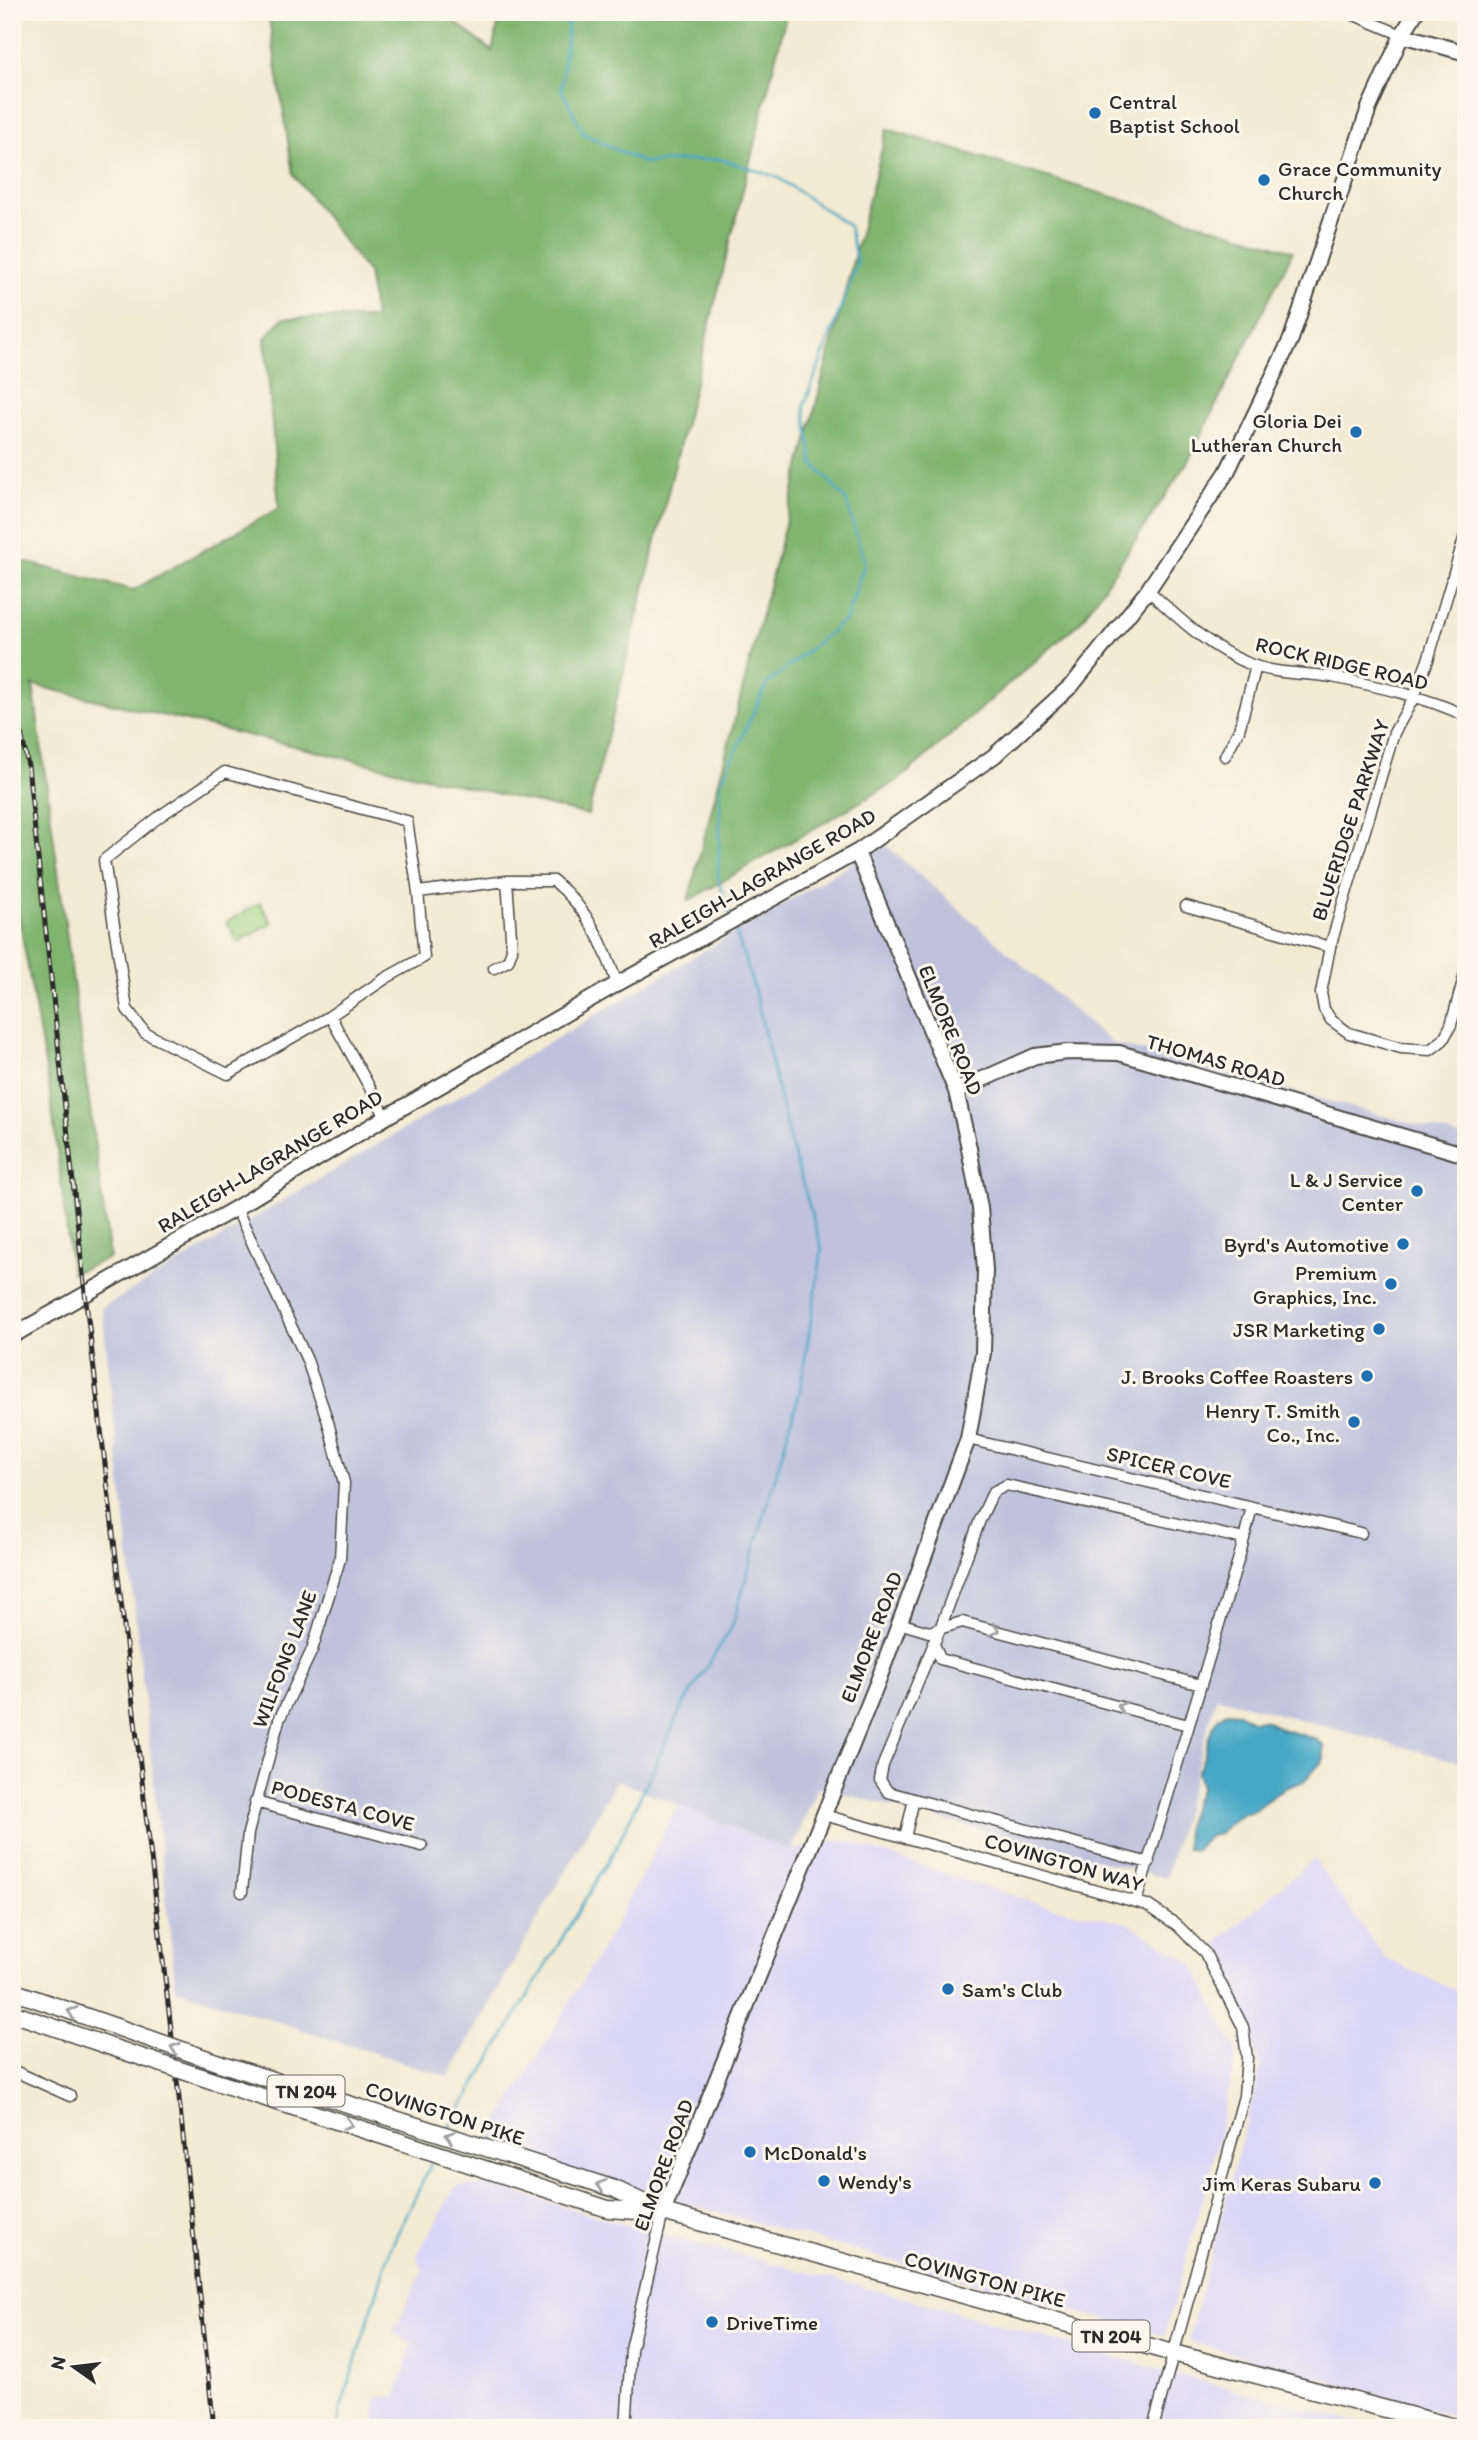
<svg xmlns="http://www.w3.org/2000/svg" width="1478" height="2440" viewBox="0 0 1478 2440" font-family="Itim,sans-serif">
	<rect width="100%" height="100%" fill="#fbf7ec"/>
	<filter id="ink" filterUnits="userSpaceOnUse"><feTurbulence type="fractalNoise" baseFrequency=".0143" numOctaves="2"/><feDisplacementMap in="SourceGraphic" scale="14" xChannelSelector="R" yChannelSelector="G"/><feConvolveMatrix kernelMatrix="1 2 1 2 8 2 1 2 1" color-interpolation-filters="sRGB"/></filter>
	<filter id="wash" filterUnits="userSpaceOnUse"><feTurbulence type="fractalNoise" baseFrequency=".00686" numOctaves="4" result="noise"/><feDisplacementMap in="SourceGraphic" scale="28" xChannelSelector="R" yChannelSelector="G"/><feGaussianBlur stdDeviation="1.57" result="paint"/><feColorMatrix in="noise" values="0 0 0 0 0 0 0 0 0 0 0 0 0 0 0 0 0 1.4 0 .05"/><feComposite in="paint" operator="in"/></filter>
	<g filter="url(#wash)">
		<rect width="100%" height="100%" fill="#f3ead2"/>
		<!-- built -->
		<path fill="#dad6f7" d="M678 1805 791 1851 840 1839 1041 1905 1128 1923 1192 1963 1237 2052 1212 2167 1164 2336 483 2147 610 1935Z
			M1314 1859 1386 1959 1466 1995V2419L1188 2341 1261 2068 1218 1941Z
			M490 2185 647 2231 887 2293 1160 2370 1378 2428H375L376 2397H396L412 2343 393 2333 423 2270 416 2257 456 2186Z"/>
		<!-- industrial -->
		<path fill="#c0c2dd" d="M884 844 1112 1043 1466 1138V1764L1216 1697 1166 1878 818 1787 791 1851 617 1780 448 2077 176 1989 102 1308Z"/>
		<!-- green -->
		<path fill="#a0d382" stroke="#667f56" stroke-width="2" d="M260 903 272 923 238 942 227 922Z"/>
		<!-- forest -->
		<path fill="#80b570" stroke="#56704e" stroke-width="2" d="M268 12H442L492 51 501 12H787L588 815 33 685 110 1258 72 1273 50 1092 12 878V541L17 560 133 590 279 508 265 338 283 318H375L368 273 293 174Z
			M887 129 1293 251 1187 463 1081 621 900 779 688 901Z"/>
		<!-- water -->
		<path fill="#47a7c6" stroke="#396978" stroke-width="2" d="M1227 1712 1239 1713 1252 1721 1264 1720 1281 1729 1316 1739 1324 1746V1759L1305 1781 1284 1788 1252 1812 1244 1813 1228 1824 1220 1833 1209 1836 1195 1850 1187 1849 1186 1827 1193 1805 1201 1788 1197 1772C1210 1754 1205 1721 1227 1712Z"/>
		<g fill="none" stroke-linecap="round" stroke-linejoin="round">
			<!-- stream -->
			<path stroke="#47a7c6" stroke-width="2.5" d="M558 12 568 25 561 88 584 134 644 163 720 159 777 177 849 226 857 264 804 406 813 463 846 500 865 563 846 619 767 684 721 782 718 878 730 917
				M448 2130 617 1846 683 1705 732 1627 800 1391 822 1249 789 1138 755 992 734 926
				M338 2428 339 2414 391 2247 434 2158"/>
		</g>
	</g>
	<g filter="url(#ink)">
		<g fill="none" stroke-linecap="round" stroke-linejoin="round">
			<!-- street casing -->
			<g stroke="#494844" stroke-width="13">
				<path id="street" d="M1347 12 1402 35
					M1466 532 1428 660 1414 697 1394 733 1330 947 1321 993 1324 1009 1331 1020 1349 1033 1401 1048 1430 1050 1443 1040 1451 1025 1466 970
					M1148 590C1180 620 1211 649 1252 665 1276 674 1306 673 1332 677 1376 686 1424 696 1466 716
					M1225 756 1239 730 1256 666
					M225 772 407 821 418 892 424 957 386 978 330 1016 228 1074 145 1033 127 1009 104 860 160 816Z
					M418 892 507 881H554C587 908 604 944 617 984
					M1186 906 1330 947
					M494 968 508 961 512 950 507 881
					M330 1016 386 1117
					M236 1208 307 1360 328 1422 344 1483 340 1559 312 1650 279 1720 248 1833 242 1892
					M968 1439 1361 1533
					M899 1623 929 1632 962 1622 1201 1685
					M933 1642 940 1659 1188 1725
					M255 1802 422 1846
					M824 1815 1147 1905 1177 1925 1205 1953 1243 2027 1247 2058 1244 2096 1153 2428
					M905 1838 914 1799
					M1149 1863 888 1792 880 1780 883 1765 940 1629 980 1520 993 1492 1007 1485 1244 1539
					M1136 1902 1240 1554 1252 1507
					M12 2070 70 2096
					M626 2428 631 2350 663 2212"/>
			</g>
			<!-- secondary casing -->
			<g stroke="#494844" stroke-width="18">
				<path id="secondary" d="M1402 35 1466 53
					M956 1091 1035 1056 1068 1052 1119 1053 1466 1155
					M12 1336 236 1208 386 1117 617 984 857 852 994 756 1073 684 1148 590 1227 472 1291 339 1369 108 1402 35 1416 12
					M663 2212 878 1681 968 1439 983 1353 985 1270 980 1208 968 1143 956 1091 857 852"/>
			</g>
			<!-- primary casing -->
			<g stroke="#494844" stroke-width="19">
				<path id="primary" d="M12 1991 131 2032
					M12 2013 126 2052
					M219 2063 615 2189 663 2212 1173 2353 1458 2428
					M213 2081 608 2209 652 2212"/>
			</g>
			<!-- street -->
			<use href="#street" stroke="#fff" stroke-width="10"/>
			<!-- secondary -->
			<use href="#secondary" stroke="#fff" stroke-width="14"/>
			<!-- primary -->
			<use href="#primary" stroke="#fff" stroke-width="16"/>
			<!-- rail casing -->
			<g stroke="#2b2b2b" stroke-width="5">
				<path id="rail" d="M12 689 28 766 85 1293 178 2089 214 2428"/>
			</g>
			<!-- rail -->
			<use href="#rail" stroke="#fbf7ec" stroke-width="2.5" stroke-dasharray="8" stroke-linecap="butt"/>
			<!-- primary-bridge casing -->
			<g stroke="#494844" stroke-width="19" stroke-linecap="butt">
				<path id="primary-bridge" d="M131 2032 219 2063
					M126 2052 213 2081"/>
			</g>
			<!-- primary-bridge -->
			<use href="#primary-bridge" stroke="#fff" stroke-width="16"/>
		</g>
		<!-- one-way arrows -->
		<defs><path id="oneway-chevron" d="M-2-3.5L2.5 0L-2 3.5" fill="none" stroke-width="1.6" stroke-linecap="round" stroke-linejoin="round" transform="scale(1.75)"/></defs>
		<g stroke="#a0a0a0">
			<use href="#oneway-chevron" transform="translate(995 1630) rotate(15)"/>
			<use href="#oneway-chevron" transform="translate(1122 1707) rotate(-165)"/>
			<use href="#oneway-chevron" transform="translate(72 2012) rotate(-161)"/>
			<use href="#oneway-chevron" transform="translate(175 2048) rotate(-161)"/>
			<use href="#oneway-chevron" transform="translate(348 2124) rotate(18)"/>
			<use href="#oneway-chevron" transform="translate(450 2136) rotate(-162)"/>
			<use href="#oneway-chevron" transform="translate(601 2185) rotate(-162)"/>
		</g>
	</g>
	<!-- markers -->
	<g fill="#1f6fb2" stroke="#fbf7ec" stroke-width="2.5">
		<circle cx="1095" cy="113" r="7"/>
		<circle cx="1264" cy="180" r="7"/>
		<circle cx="1356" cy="432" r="7"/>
		<circle cx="1417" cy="1191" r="7"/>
		<circle cx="1403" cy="1244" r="7"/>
		<circle cx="1391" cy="1284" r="7"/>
		<circle cx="1379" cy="1329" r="7"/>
		<circle cx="1367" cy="1376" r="7"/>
		<circle cx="1354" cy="1422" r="7"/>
		<circle cx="948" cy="1989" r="7"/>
		<circle cx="750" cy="2152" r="7"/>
		<circle cx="824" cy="2181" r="7"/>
		<circle cx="1375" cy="2183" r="7"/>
		<circle cx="712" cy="2322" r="7"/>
	</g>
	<g text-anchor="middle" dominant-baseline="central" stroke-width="6" stroke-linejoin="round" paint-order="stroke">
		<!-- shield labels -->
		<g fill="#fbf7ec" stroke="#696865" stroke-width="2">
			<rect x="267.5" y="2075.5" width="77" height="31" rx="5"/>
			<rect x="1072.5" y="2320.5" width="77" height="31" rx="5"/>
		</g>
		<g font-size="19" font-weight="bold" fill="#2b2b2b">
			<text x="306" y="2091">TN 204</text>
			<text x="1111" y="2336">TN 204</text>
		</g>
		<!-- poi labels -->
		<g font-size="21" fill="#2b2b2b" stroke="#fbf7ec" text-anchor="end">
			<text x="1109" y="101" text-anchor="start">Central<tspan x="1109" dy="24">Baptist School</tspan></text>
			<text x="1278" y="168" text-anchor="start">Grace Community<tspan x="1278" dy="24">Church</tspan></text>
			<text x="1342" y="420">Gloria Dei<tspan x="1342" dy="24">Lutheran Church</tspan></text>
			<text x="1403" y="1179">L &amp; J Service<tspan x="1403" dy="24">Center</tspan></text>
			<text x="1389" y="1244">Byrd's Automotive</text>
			<text x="1377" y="1272">Premium<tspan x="1377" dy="24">Graphics, Inc.</tspan></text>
			<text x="1365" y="1329">JSR Marketing</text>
			<text x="1353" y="1376">J. Brooks Coffee Roasters</text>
			<text x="1340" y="1410">Henry T. Smith<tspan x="1340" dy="24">Co., Inc.</tspan></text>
			<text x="962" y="1989" text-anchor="start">Sam's Club</text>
			<text x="764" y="2152" text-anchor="start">McDonald's</text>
			<text x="838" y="2181" text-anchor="start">Wendy's</text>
			<text x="1361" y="2183">Jim Keras Subaru</text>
			<text x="726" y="2322" text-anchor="start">DriveTime</text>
		</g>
		<!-- street labels -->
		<g font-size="21" fill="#2b2b2b" stroke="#fbf7ec">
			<text transform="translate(1342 663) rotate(13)">ROCK RIDGE ROAD</text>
			<text transform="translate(1350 820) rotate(-72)">BLUERIDGE PARKWAY</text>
			<text transform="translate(762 878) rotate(-30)">RALEIGH-LAGRANGE ROAD</text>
			<text transform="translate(951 1030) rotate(68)">ELMORE ROAD</text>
			<text transform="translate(1216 1060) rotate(16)">THOMAS ROAD</text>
			<text transform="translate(270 1161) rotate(-31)">RALEIGH-LAGRANGE ROAD</text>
			<text transform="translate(1169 1467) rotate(13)">SPICER COVE</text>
			<text transform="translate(871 1637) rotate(-69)">ELMORE ROAD</text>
			<text transform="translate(284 1659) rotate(-69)">WILFONG LANE</text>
			<text transform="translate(343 1805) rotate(15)">PODESTA COVE</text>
			<text transform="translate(1064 1862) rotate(16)">COVINGTON WAY</text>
			<text transform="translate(445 2113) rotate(18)">COVINGTON PIKE</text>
			<text transform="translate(663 2165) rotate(-70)">ELMORE ROAD</text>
			<text transform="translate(985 2279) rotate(15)">COVINGTON PIKE</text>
		</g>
	</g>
	<!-- margin -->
	<rect width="1478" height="2440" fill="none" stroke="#fbf7ec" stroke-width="42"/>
	<!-- north arrow -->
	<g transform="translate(74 2367) rotate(284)" stroke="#fbf7ec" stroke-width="5" paint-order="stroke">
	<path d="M0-5L12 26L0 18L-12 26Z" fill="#2b2b2b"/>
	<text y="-10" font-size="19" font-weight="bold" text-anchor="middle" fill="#2b2b2b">N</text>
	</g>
</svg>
